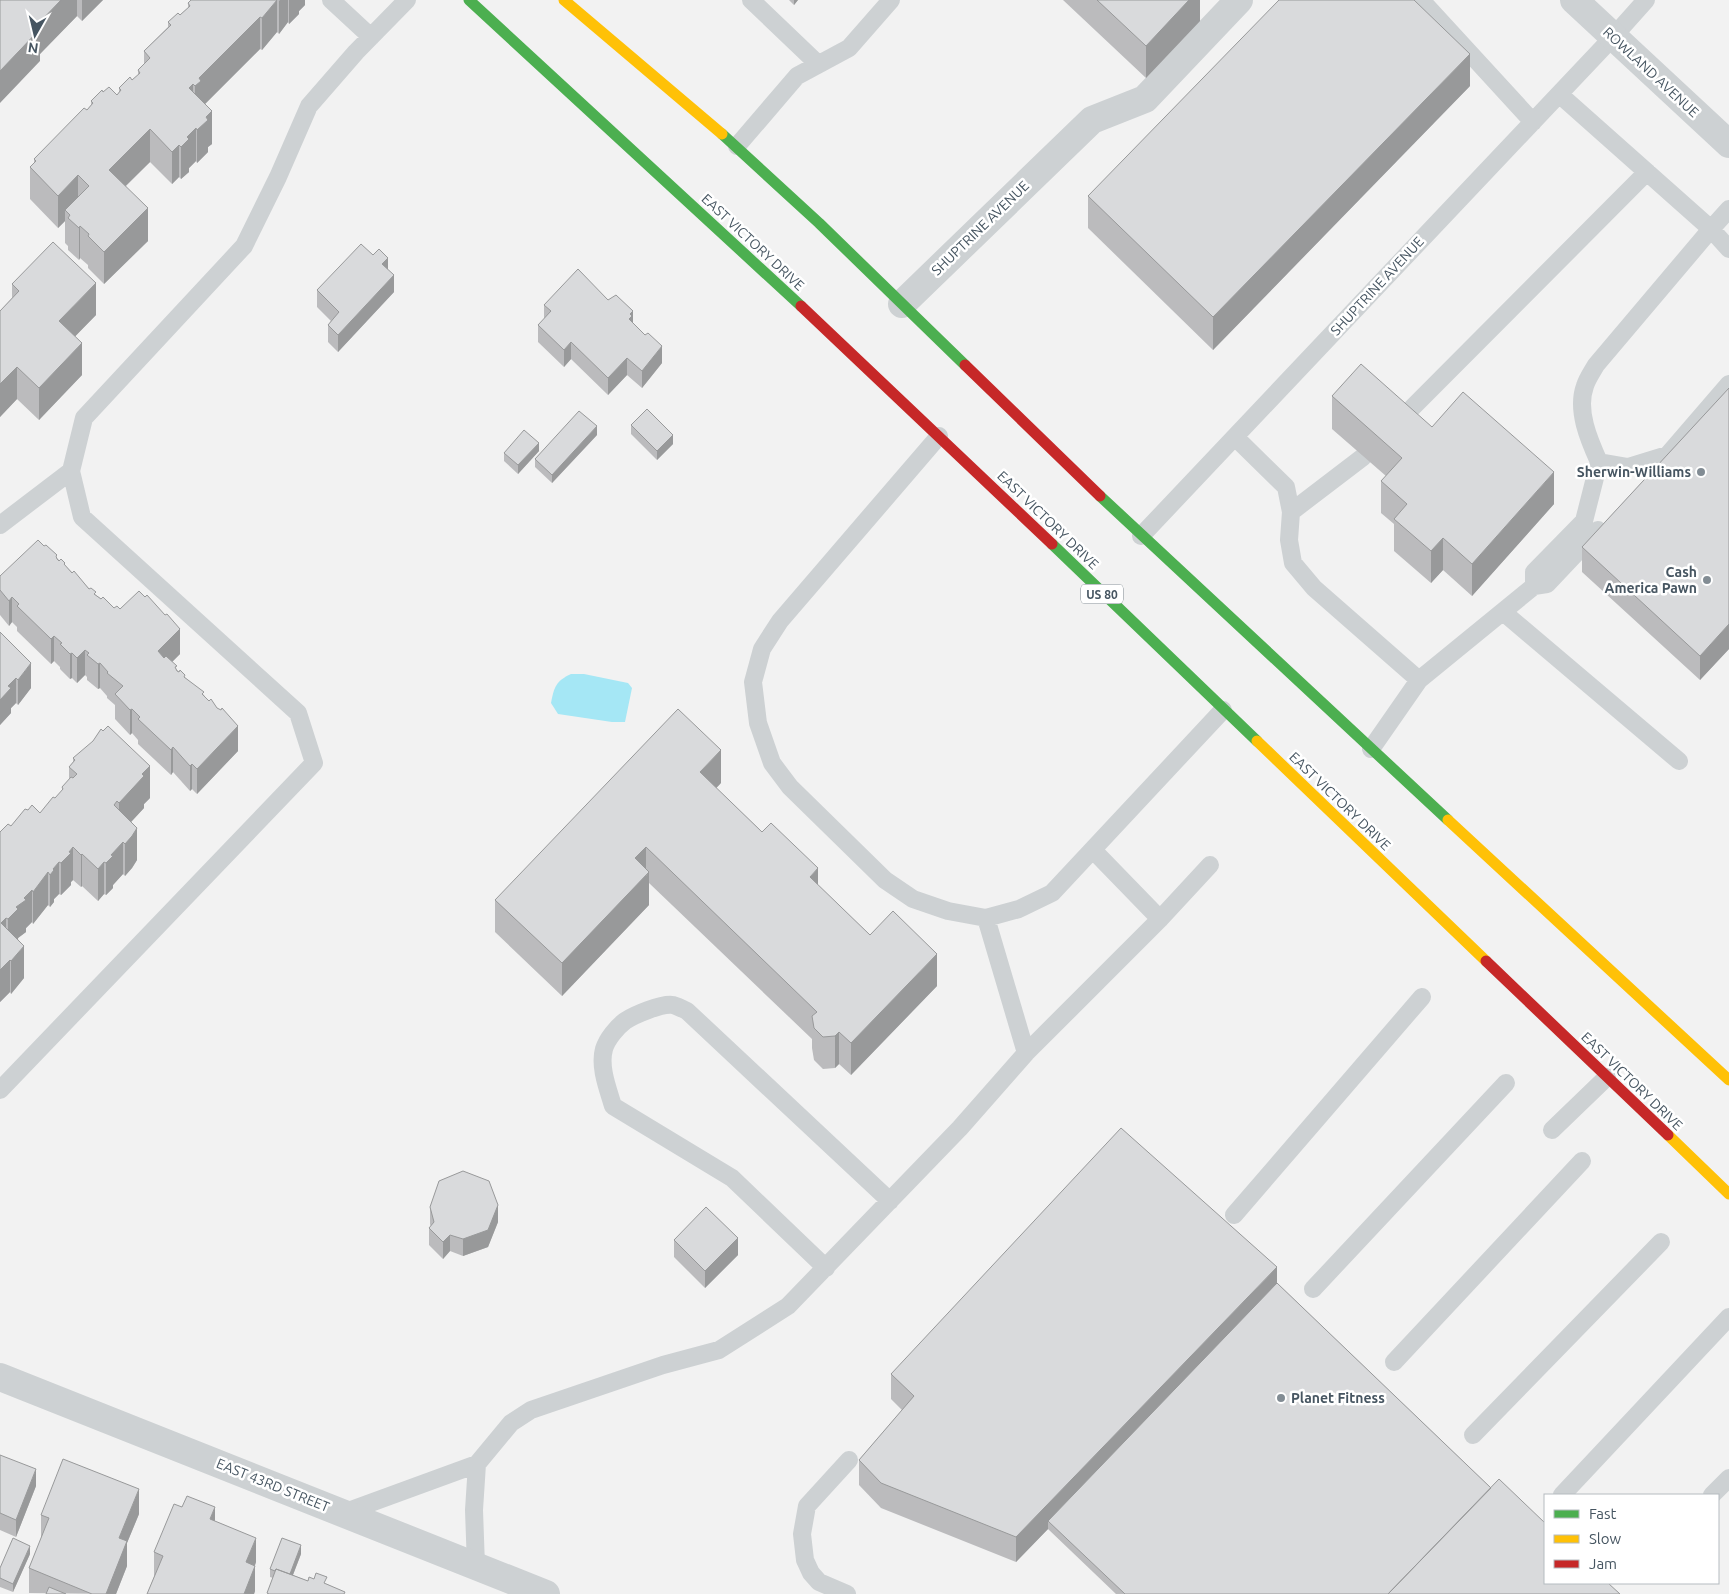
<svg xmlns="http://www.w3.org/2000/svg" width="1729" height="1594" viewBox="0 0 1729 1594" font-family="Ubuntu,sans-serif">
	<rect width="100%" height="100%" fill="#f2f2f2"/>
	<!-- water -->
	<path fill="#a5e7f5" d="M571 674H584L628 683 632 688 625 722H612L558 714 551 703C554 687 556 681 571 674Z"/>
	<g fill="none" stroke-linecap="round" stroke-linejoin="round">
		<!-- lane -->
		<path stroke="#cdd1d3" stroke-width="18" d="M331 0 371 37
			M751 0 818 64
			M1421 0 1533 122
			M1559 94 1711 229 1596 365C1592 372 1587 379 1585 386 1576 410 1589 440 1599 462L1628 467 1667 455
			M737 146 797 76 849 48 891 0
			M1729 209 1711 229 1729 249
			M1395 425 1647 172
			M939 436 780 621 762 649 753 682 758 723 772 763 790 787 885 880 913 899 948 911 986 918 1019 909 1052 893 1223 710
			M1235 437 1286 487 1291 512 1289 540 1293 563 1314 588 1419 680
			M1660 464 1729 384
			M1291 512 1363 457
			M0 525 71 471
			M1141 536 1613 37 1646 0
			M1534 586V572L1584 521 1599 462
			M1503 612 1679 761
			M1371 749 1419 680 1534 586 1547 584 1598 530
			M1093 850 1160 919
			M986 918 1026 1053
			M0 1090 314 763 298 713 82 517 71 471 84 418 244 246 278 177 309 106 356 52 407 0
			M1552 1130 1607 1077
			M1234 1215 1422 997
			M826 1268 732 1178 613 1106C608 1089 599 1067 604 1049 607 1039 617 1027 625 1021 634 1015 662 1003 673 1005 677 1006 683 1009 687 1011L890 1201
			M1313 1289 1506 1083
			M1394 1362 1582 1161
			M1473 1435 1661 1242
			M1562 1495 1729 1317
			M1712 1495 1729 1478
			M343 1513 477 1464 511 1423 531 1410 663 1365 719 1350 788 1306 960 1128 1026 1053 1160 919 1210 865
			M476 1566 474 1510 477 1464
			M847 1594 819 1582 811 1573 805 1560 802 1534 807 1506 849 1460"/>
		<!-- street -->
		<path stroke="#cdd1d3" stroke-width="28" d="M1574 0 1729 144
			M902 304 1092 120 1145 99 1239 0
			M0 1377 546 1594"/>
		<!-- fast -->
		<path stroke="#4caf50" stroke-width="11" d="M469 0 801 306
			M722 134 819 223 965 365
			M1100 496 1448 820
			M1052 544 1257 741"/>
		<!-- slow -->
		<path stroke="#ffc107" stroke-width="11" d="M564 0 722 134
			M1257 741 1486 961
			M1448 820 1729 1080
			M1668 1135 1729 1194"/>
		<!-- jam -->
		<path stroke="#c62828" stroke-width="11" d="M801 306 1052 544
			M965 365 1100 496
			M1486 961 1668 1135"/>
	</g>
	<!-- wall -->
	<path fill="#bbbbbd" d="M0 0H103L82 21 77 16 40 54V61Z
		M191 0H305V5L299 11V14L289 24 288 22 279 34 277 32 262 50 260 49 205 104 212 144 208 147V152L197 163 196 161 189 168V172L181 179 179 177 172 184 150 162 126 186 148 241 104 284 88 268V265L80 258 79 260 68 250V246L65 243V221L58 228 30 199V167L34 163V159L87 110 91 105V101L103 92 117 95 119 92V88L132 80 138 75V70L144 64V51L168 27V22L180 15 188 8V3Z
		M789 0H798L794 5Z
		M1063 0H1200V21L1146 78Z
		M1470 86 1213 350 1088 228V196Z
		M388 270 394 292 338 352 328 342V325L331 321 317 307V290Z
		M12 284 96 315 75 336 82 375 39 420 17 399 0 417V311L12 298Z
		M608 300 633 323 662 363 642 388 627 375 608 395 571 359 564 367 538 342V325L544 319V305Z
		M1729 388V649L1700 680 1582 572V547Z
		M1332 396 1432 427 1554 504 1472 596 1443 570 1431 583 1394 551V524L1381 513V481L1386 476 1332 429Z
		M631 425 673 444 657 460 631 434Z
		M597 435 552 483 535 467V459Z
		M539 451 518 474 504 461V453Z
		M57 558 96 595 114 608 180 654 172 662 177 670 204 695 238 751 197 794 192 789 190 791 173 772 171 775 138 744V740L132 733 130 735 115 719V705L107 698V696L100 688 98 689 87 680V677L85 675 77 683 72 678 70 679 60 669V667L54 661 51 664 17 631V627L12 622 9 626 0 615V576Z
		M0 632 31 688 18 705 16 703 11 708V713L0 725Z
		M73 758 150 798 144 804V808L131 822 137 860 132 868 125 876 123 874 113 885V888L106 895 104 894 98 901 82 886 81 887 73 880 71 882V885L61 895 59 894 54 899V902L50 907 48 905 33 924 32 922 26 928V932L18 938 24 978 11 994 10 992 0 1002 11 826 40 813 62 791V787L69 780V767L73 762Z
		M721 783 716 788 870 935 937 986 851 1075 839 1064 835 1068 823 1069 814 1060 812 1048V1039L649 883V905L562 996 495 932V900Z
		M430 1207 498 1222 488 1247 463 1256 450 1251 443 1259 429 1245V1228L431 1227 430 1224Z
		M674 1240 738 1255 705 1288 674 1257Z
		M1277 1283 1491 1488 1620 1594H1116L1048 1529 1016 1562 881 1508 859 1485V1460L902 1410 891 1399V1374Z
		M0 1455 36 1486 16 1537 0 1530Z
		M139 1514 127 1543V1566L116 1594 29 1593V1568L41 1540V1515Z
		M215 1521 256 1562 255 1566V1591L254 1594H147L154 1577V1552Z
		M30 1554 13 1592 0 1587V1568Z
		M301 1554 293 1575 308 1581 327 1584 345 1594H267L273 1578 270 1577V1569Z"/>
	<!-- shaded-wall -->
	<path fill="#98999a" d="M61 0H77V16L40 54V61L0 103V71L36 26Z
		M82 0H103L82 21Z
		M277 0V32L262 50V18Z
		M280 0H288V22L279 34V1Z
		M289 0H305V5L299 11V14L289 24Z
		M794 0H798L794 5Z
		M1188 0H1200V21L1146 78V46Z
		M260 17V49L201 108 195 118V86L199 78Z
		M1470 54V86L1213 350V317Z
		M193 84V117L189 88Z
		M212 111V144L208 147V152L197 163V130L206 117Z
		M196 128V161L189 168V172L181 179V147L187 137Z
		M150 129V162L109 202V170Z
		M179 145V177L172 184V152Z
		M78 175V208L65 210V221L58 228V196Z
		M148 208V241L104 284V252Z
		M80 226V258L79 260V228Z
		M388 258V275L382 264Z
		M394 275V292L338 352V335Z
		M96 283V315L59 353V321Z
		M633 311V328L629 319 630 314Z
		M571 342V359L564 367V350Z
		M82 343V375L39 420V388Z
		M662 346V363L642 388V371Z
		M627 358V375L608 395V378Z
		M17 367V399L0 417V384Z
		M597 426V435L552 483V475Z
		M673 435V444L657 460V451Z
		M539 443V451L518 474V465Z
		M1554 472V504L1472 596V564Z
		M1443 538V570L1431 583V551Z
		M12 597V622L9 626V601Z
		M1729 624V649L1700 680V656Z
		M180 629V654L158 676V651Z
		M54 636V661L51 664V639Z
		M85 650V675L77 683V658Z
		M72 653V678L70 679V654Z
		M31 663V688L18 705V680Z
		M100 663V688L98 689V664Z
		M16 678V703L11 708V713L0 725V700L8 686Z
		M132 709V733L130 735V710Z
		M238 726V751L197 794V769Z
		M173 747V772L171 775V750Z
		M721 750V783L700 805V772Z
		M192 764V789L190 791V766Z
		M150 766V798L144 804V808L119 835V803L142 774Z
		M137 828V860L132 868 125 876V844Z
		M123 842V874L113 885V888L106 895V863L111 855Z
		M73 847V880L71 882V885L61 895V863Z
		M646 847V876L649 872V905L562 996V963L635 858Z
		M82 854V886L81 887V855Z
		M59 862V894L54 899V902L50 907V875L53 869Z
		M104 862V894L98 901V869Z
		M818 868V900L810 877Z
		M48 872V905L33 924V892Z
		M32 890V922L26 928V932L18 938V941L8 951V919L16 907Z
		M6 918V950L1 923Z
		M24 946V978L11 994V961Z
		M937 954V986L851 1075V1043Z
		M10 960V992L0 1002V970Z
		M839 1032V1064L835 1068V1036Z
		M498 1205V1222L488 1247 463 1256V1239Z
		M450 1235V1251L443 1259V1242Z
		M738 1238V1255L705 1288V1271Z
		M1277 1267V1292L1048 1521V1529L1016 1562V1537Z
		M36 1469V1486L16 1537V1520Z
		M139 1489V1514L127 1543V1566L116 1594H106L119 1538Z
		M215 1507V1532L210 1519Z
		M256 1538V1562L246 1587V1562Z
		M301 1545V1554L289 1585V1576Z
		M30 1546V1554L13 1592V1584Z
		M255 1566V1591L254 1594H244Z"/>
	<!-- building -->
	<path fill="#d9dadc" stroke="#98999a" d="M0 0H61L36 26 40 29 0 71Z
		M191 0H277L262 18 260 17 199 78 201 81 195 86 193 84 189 88 212 111 206 117 208 120 197 130 196 128 187 137 189 139 181 147 179 145 172 152 150 129 109 170 148 208 104 252 88 236 89 234 80 226 79 228 68 218 70 215 65 210 89 186 78 175 58 196 30 167 36 161 34 159 84 108 87 110 93 103 91 101 102 90 103 92 109 87 117 95 121 90 119 88 130 77 132 80 140 73 138 70 150 58 144 51 171 25 168 22 178 13 180 15 190 6 188 3Z
		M1097 0H1189L1146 46Z
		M1279 0H1414L1470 54 1213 317 1088 196Z
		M53 242 96 283 59 321 82 343 39 388 17 367 0 384V311L19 291 12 284Z
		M361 244 373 255 379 249 388 258 382 264 394 275 338 335 328 325 339 312 317 290Z
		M578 269 608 300 616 295 633 311 630 314 632 316 629 319 645 335 648 333 662 346 642 371 627 358 608 378 571 342 564 350 538 325 551 311 544 305Z
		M1361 364 1432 427 1463 392 1554 472 1472 564 1443 538 1431 551 1394 519 1407 504 1381 481 1402 458 1332 396Z
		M1729 388V624L1700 656 1582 547Z
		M647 409 673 435 657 451 631 425Z
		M579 411 597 426 552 475 535 459Z
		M524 430 539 443 518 465 504 453Z
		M38 540 44 546 46 545 57 555 56 556 57 559 59 561 61 559 65 563 64 564 72 573 74 571 89 589 91 588 96 592 94 594 101 599 103 597 114 608 117 606 120 609 139 591 145 597 147 595 165 615 167 614 180 629 158 651 164 658 166 656 177 666 175 667 177 671 179 672 180 670 185 675 184 677 204 692 202 694 209 701 211 699 217 708 221 710 222 708 238 726 197 769 192 764 190 766 173 747 171 750 138 719 140 717 132 709 130 710 115 694 123 686 107 673 108 672 100 663 98 664 87 655 89 653 85 650 77 658 72 653 70 654 60 644 62 643 54 636 51 639 17 606 19 604 12 597 9 601 0 590V576Z
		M0 632 31 663 18 680 16 678 8 686 11 688 0 700Z
		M678 709 721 750 700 772 762 832 771 823 818 868 810 877 870 935 893 911 937 954 851 1043 839 1032 835 1036 823 1037 814 1028 812 1016 817 1012 646 847 635 858 649 872 562 963 495 900Z
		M108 726 150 766 142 774 144 776 119 803 117 801 114 805 137 828 132 836 125 844 123 842 111 855 113 856 106 863 104 862 98 869 82 854 81 855 73 847 69 852 71 853 61 863 59 862 53 869 54 870 50 875 48 872 33 892 32 890 24 898 26 900 16 907 18 909 8 919 6 918 1 923 24 946 11 961 10 960 0 970V832L8 824 11 826 25 809 28 810 32 805 40 813 53 797 55 798 63 789 62 787 71 777 73 778 77 774 69 767 75 760 73 758 93 741 101 729 103 731Z
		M1121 1128 1277 1267 1016 1537 881 1483 859 1460 914 1396 891 1374Z
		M463 1171 489 1181 498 1205 488 1230 463 1239 450 1235 443 1242 429 1228 434 1222 430 1207 439 1181Z
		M706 1207 738 1238 705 1271 674 1240Z
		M1277 1283 1491 1488 1388 1594H1125L1048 1521Z
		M0 1455 36 1469 16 1520 0 1513Z
		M63 1459 139 1489 119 1538 127 1541 106 1594H92L29 1568 49 1518 41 1515Z
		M1499 1479 1545 1523V1583H1608L1620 1594H1388Z
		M187 1496 215 1507 210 1519 256 1538 246 1562 255 1566 244 1594H147L163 1556 154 1552 174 1504 182 1507Z
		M13 1538 30 1546 13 1584 0 1578V1568Z
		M282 1538 301 1545 290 1574 276 1569 275 1571 270 1569Z
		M276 1569 308 1581 309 1577 314 1579 316 1573 327 1577 324 1583 345 1592 344 1594H269L267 1593Z
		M49 1587 66 1594H46Z"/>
	<!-- markers -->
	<g fill="#828c94" stroke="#fff" stroke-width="2">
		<circle cx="1701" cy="472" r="5"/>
		<circle cx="1707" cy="580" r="5"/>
		<circle cx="1281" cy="1398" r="5"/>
	</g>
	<g text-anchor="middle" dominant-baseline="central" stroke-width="5" stroke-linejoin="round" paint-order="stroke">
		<!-- shield labels -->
		<rect fill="#fff" stroke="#7e8890" stroke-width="1" x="1081" y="584.5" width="42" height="19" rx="4"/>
		<g font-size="12" font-weight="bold" fill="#465561">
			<text x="1102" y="594">US 80</text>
		</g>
		<!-- street labels -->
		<g font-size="14" fill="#465561" stroke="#fff">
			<text transform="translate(1651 72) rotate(43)">ROWLAND AVENUE</text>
			<text transform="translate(980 228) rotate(-44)">SHUPTRINE AVENUE</text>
			<text transform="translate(753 242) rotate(43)">EAST VICTORY DRIVE</text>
			<text transform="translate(1377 286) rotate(-47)">SHUPTRINE AVENUE</text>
			<text transform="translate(1048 520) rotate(44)">EAST VICTORY DRIVE</text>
			<text transform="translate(1340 801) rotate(44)">EAST VICTORY DRIVE</text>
			<text transform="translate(1632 1081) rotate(44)">EAST VICTORY DRIVE</text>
			<text transform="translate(273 1485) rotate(22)">EAST 43RD STREET</text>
		</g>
		<!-- poi labels -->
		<g font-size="14" font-weight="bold" fill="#465561" stroke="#fff" text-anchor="end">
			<text x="1691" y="472">Sherwin-Williams</text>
			<text x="1697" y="572">Cash<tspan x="1697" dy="16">America Pawn</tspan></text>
			<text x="1291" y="1398" text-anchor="start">Planet Fitness</text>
		</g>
	</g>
	<!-- legend -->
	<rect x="1544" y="1494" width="175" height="90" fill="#ffffff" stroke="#b5bbc0"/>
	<rect x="1554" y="1510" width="25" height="8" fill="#4caf50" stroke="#b5bbc0"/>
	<text x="1589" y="1519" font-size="15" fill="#465561">Fast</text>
	<rect x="1554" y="1535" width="25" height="8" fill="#ffc107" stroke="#b5bbc0"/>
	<text x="1589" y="1544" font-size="15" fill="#465561">Slow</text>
	<rect x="1554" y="1560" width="25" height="8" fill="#c62828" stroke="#b5bbc0"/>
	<text x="1589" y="1569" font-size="15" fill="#465561">Jam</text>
	<!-- north arrow -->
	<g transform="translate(35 35) rotate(188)" stroke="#ffffff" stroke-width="4" paint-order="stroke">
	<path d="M0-4L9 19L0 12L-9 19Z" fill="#465561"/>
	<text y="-8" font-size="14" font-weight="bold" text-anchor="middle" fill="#465561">N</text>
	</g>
</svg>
